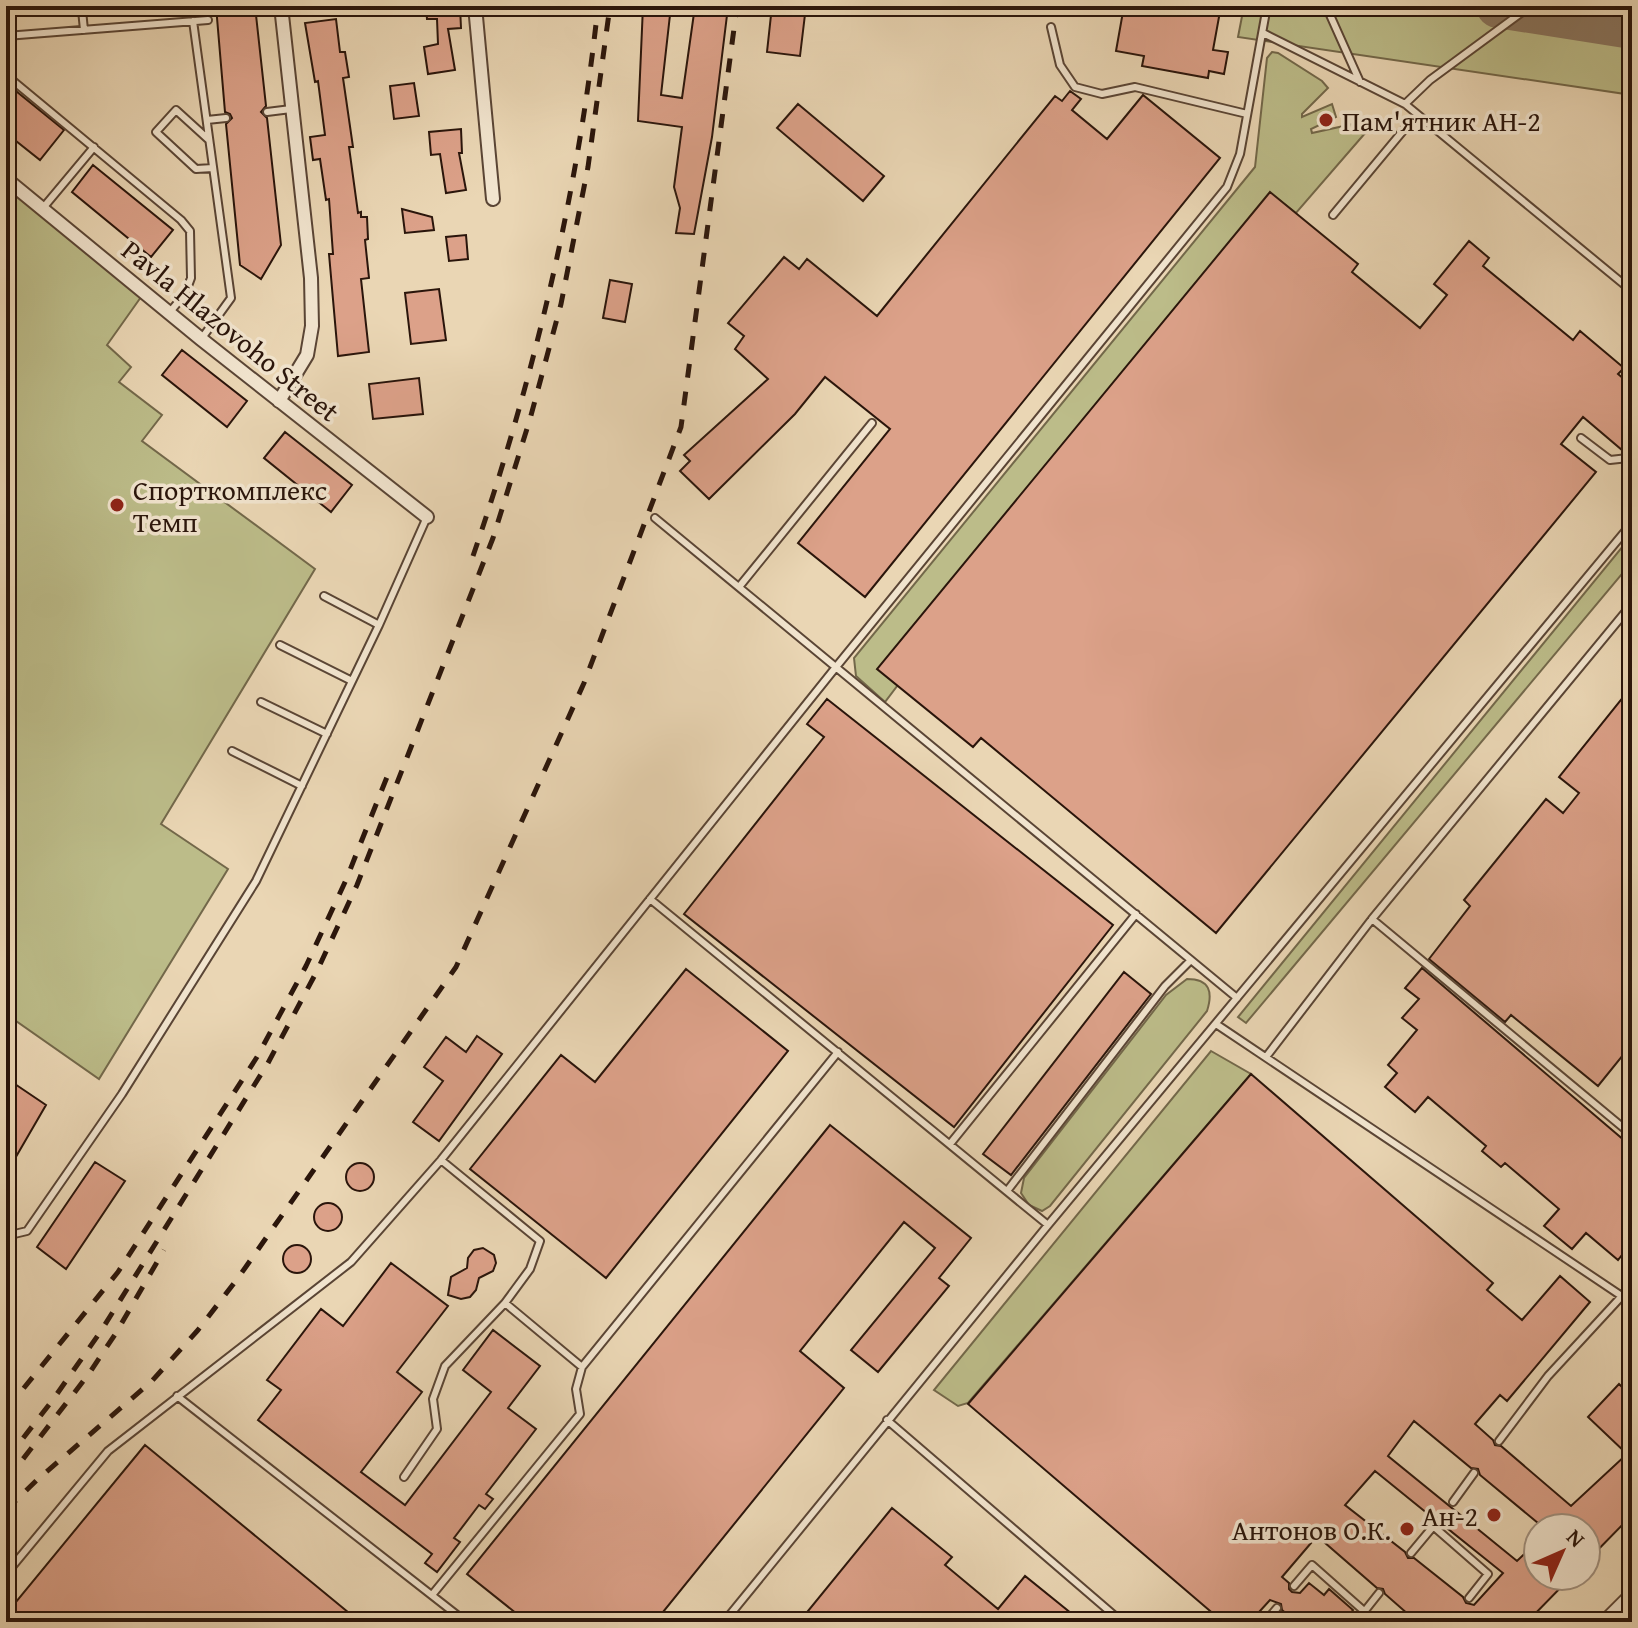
<svg xmlns="http://www.w3.org/2000/svg" width="1638" height="1628" viewBox="0 0 1638 1628" font-family="'Gentium Book Plus',serif">
	<rect width="100%" height="100%" fill="#ead6b4"/>
	<filter id="stains"><feTurbulence type="fractalNoise" baseFrequency=".0025" numOctaves="4"/><feColorMatrix values="0 0 0 0 .2 0 0 0 0 .09 0 0 0 0 .02 0 0 0 .5 -.17"/></filter>
	<radialGradient id="worn" r=".72"><stop offset=".6" stop-color="#630" stop-opacity="0"/><stop offset="1" stop-color="#630" stop-opacity=".3"/></radialGradient>
	<!-- green -->
	<path fill="#bcbc89" stroke="#73684a" stroke-width="2" d="M1244 6H1632V95L1238 37Z
		M1272 52 1278 53 1322 81 1328 88 1302 114V117L1332 104 1336 117 1311 129 1312 133 1371 120 1373 124 1296 213 1270 193 885 702 856 676 854 658 1255 167 1267 58Z
		M6 187 141 297 107 345 131 367 119 382 162 415 142 441 315 569 161 824 228 869 99 1079 6 1014Z
		M1632 535V562L1246 1023 1238 1017Z
		M1187 979C1210 979 1213 992 1207 1011L1050 1206 1042 1211 1029 1205 1021 1193 1024 1178 1166 995Z
		M1211 1051 1251 1074 968 1403 958 1406 934 1390Z"/>
	<g fill="none" stroke-linecap="round" stroke-linejoin="round">
		<!-- taxiway -->
		<path stroke="#8a7660" stroke-width="44" d="M1498 6 1632 27"/>
	</g>
	<!-- building -->
	<path fill="#dca189" stroke="#2a150b" stroke-width="2" fill-rule="evenodd" d="M216 6H255L266 106 261 112 267 118 281 245 261 279 240 265 226 124 232 118 230 114 225 112Z
		M426 6H460L461 28 448 29 455 70 428 74 424 47 438 44 437 19H427Z
		M643 6H671L661 95 682 98 695 6 728 7 712 137 694 234 676 233 680 208 674 187 682 127 638 121Z
		M772 6H806L800 56 767 52Z
		M1124 6H1221L1213 50 1228 52 1224 74 1209 71 1208 78 1142 66 1144 56 1116 51Z
		M336 19 340 52H345L349 77 343 78 353 147H349L358 213 361 212V217H367L368 239 365 240 369 278 361 279 369 352 338 356 329 254H333L329 199 326 200 320 159 313 160 310 137 325 135 318 81 315 82 305 23Z
		M6 83 64 130 40 160 6 133Z
		M414 83 419 116 394 119 390 86Z
		M1070 91 1081 99 1072 110 1107 139 1143 95 1220 158 865 597 798 543 890 429 825 377 795 414 709 499 680 471 690 461 684 455 768 379 735 349 744 336 728 323 784 257 799 269 807 259 877 316 1055 96 1062 101Z
		M798 104 884 176 863 201 777 128Z
		M461 129 462 153H459L466 190 446 193 440 154 431 155 429 132Z
		M93 165 173 230 151 257 72 192Z
		M1270 192 1358 264 1352 272 1420 328 1447 295 1434 284 1469 241 1489 258 1483 266 1573 340 1580 331 1624 368 1618 374 1632 386V438L1622 450 1583 417 1561 444 1596 472 1216 933 981 738 973 747 877 669Z
		M402 209 432 217 434 230 405 233Z
		M466 235 468 259 449 261 446 237Z
		M610 280 632 284 625 322 603 318Z
		M439 289 446 340 411 344 405 293Z
		M182 350 247 401 227 427 162 375Z
		M419 378 423 414 373 419 369 384Z
		M285 432 352 485 331 512 264 458Z
		M1632 686V1044L1598 1086 1511 1015 1505 1022 1429 959 1470 906 1464 900 1546 799 1563 813 1579 793 1559 777Z
		M827 699 1113 925 954 1127 684 914 824 737 807 724Z
		M1422 968 1632 1147V1242L1618 1260 1586 1233 1572 1249 1544 1226 1559 1209 1505 1163 1501 1167 1482 1151 1486 1146 1428 1097 1415 1112 1385 1087 1397 1073 1388 1065 1417 1030 1402 1018 1419 999 1405 988Z
		M686 969 788 1051 606 1278 470 1169 561 1055 595 1082Z
		M1124 972 1151 994 1011 1175 983 1154Z
		M477 1036 502 1054 439 1141 413 1122 443 1081 424 1067 446 1037 466 1052Z
		M1251 1074 1493 1283 1487 1290 1522 1320 1560 1276 1590 1302 1507 1401 1500 1395 1475 1424 1493 1440 1495 1445 1501 1446 1571 1506 1627 1454 1588 1417 1619 1384 1632 1397V1515L1586 1562V1528H1544L1480 1475 1478 1469 1471 1468 1414 1421 1388 1456 1517 1561 1538 1541V1576H1572L1527 1622H1417L1385 1594 1383 1589 1377 1588 1317 1536 1282 1577 1289 1583V1589L1292 1592 1300 1593 1309 1583 1324 1595 1329 1589 1353 1610 1343 1622H1285L1289 1616 1282 1610 1281 1604 1270 1600 1250 1622H1223L968 1404ZM1375 1471 1433 1518H1439L1442 1524 1503 1573 1474 1605 1466 1603 1463 1597 1414 1558H1408L1405 1552 1345 1505Z
		M6 1078 46 1105 6 1174Z
		M830 1125 971 1238 939 1278 949 1286 878 1372 851 1350 935 1248 904 1222 800 1351 844 1388 655 1622H527L467 1574Z
		M95 1162 125 1181 66 1269 37 1247Z
		M346 1177a14 14 0 1 1 28 0a14 14 0 1 1-28 0Z
		M314 1217a14 14 0 1 1 28 0a14 14 0 1 1-28 0Z
		M283 1259a14 14 0 1 1 28 0a14 14 0 1 1-28 0Z
		M483 1248 494 1255 496 1263 493 1271 479 1278 476 1290 470 1297 461 1299 448 1295 451 1277 467 1268 468 1258 474 1250Z
		M391 1263 448 1306 397 1372 422 1392 361 1472 405 1505 491 1392 463 1370 493 1330 540 1366 508 1408 536 1429 486 1494 493 1499 485 1509 479 1505 454 1538 460 1542 437 1572 425 1563 432 1554 258 1420 281 1390 267 1380 321 1309 343 1326Z
		M145 1445 360 1622H6V1614Z
		M892 1508 952 1557 945 1565 998 1609 1025 1576 1082 1622H799Z"/>
	<g fill="none" stroke-linecap="round" stroke-linejoin="round">
		<!-- service casing -->
		<g stroke="#5a4535" stroke-width="10">
			<path id="service" d="M1326 6 1360 82
				M82 10 84 30
				M193 21 231 298 202 338
				M1051 27 1060 65 1075 87 1102 94 1135 87 1247 114
				M1263 33 1405 104 1632 291
				M6 36 208 20
				M6 75 181 220 190 231 191 278 185 294 169 313
				M1405 104 1430 80 1525 10 1526 6
				M267 112 291 109
				M207 120 226 118
				M209 140 176 110 156 132 196 169 213 168
				M43 208 94 147
				M1333 215 1417 114
				M1581 438 1610 460 1628 458 1632 461
				M655 518 1237 998
				M739 587 872 423
				M324 596 379 625
				M280 645 352 681
				M261 702 327 734
				M232 751 302 786
				M650 899 1048 1225
				M1372 919 1632 1135
				M1216 1024 1632 1303
				M1266 1057 1372 919 1632 604
				M950 1144 1136 914
				M1007 1191 1165 986 1191 960
				M6 1236 27 1231 122 1094 256 881 379 625 427 517
				M505 1303 582 1367
				M177 1396 466 1622
				M887 1420 1122 1622
				M1499 1441 1548 1376 1632 1285
				M404 1477 437 1429 433 1399 445 1366 505 1303 530 1269 540 1241 441 1160
				M1453 1502 1474 1473
				M1433 1526 1488 1574 1469 1598
				M1411 1553 1436 1523
				M6 1574 108 1451 351 1262 441 1160 836 667 1227 187 1240 154 1267 6
				M1294 1586 1312 1565 1364 1611
				M432 1595 580 1414 576 1389 582 1367 838 1052
				M724 1622 1048 1225 1632 523
				M1265 1622 1277 1608
				M1356 1622 1379 1593"/>
		</g>
		<!-- minor casing -->
		<g stroke="#5a4535" stroke-width="16">
			<path id="minor" d="M475 6 493 199
				M6 179 201 339 427 517
				M279 401 307 355 312 326 311 278 281 6"/>
		</g>
		<!-- tertiary casing -->
		<g stroke="#5a4535" stroke-width="20">
			<path id="tertiary" d="M1607 1622 1632 1597"/>
		</g>
		<!-- service -->
		<use href="#service" stroke="#f1e4ce" stroke-width="6"/>
		<!-- minor -->
		<use href="#minor" stroke="#f1e4ce" stroke-width="12"/>
		<!-- tertiary -->
		<use href="#tertiary" stroke="#f1e4ce" stroke-width="16"/>
		<!-- rail -->
		<path stroke="#2a150b" stroke-width="5" stroke-dasharray="14 14" stroke-linecap="butt" d="M473 556C534 378 578 194 598 6
			M6 1410 118 1272 257 1057 306 966 346 880 389 772
			M6 1460 52 1401 101 1331 268 1063 317 971 357 885 493 538 530 419 561 304 588 167 610 6
			M6 1481 88 1375 116 1333 164 1250
			M6 1510 38 1479 151 1382 198 1330 238 1278 456 967 584 683 681 427 737 6"/>
	</g>
	<!-- markers -->
	<g fill="#8f2418" stroke="#f1e4ce" stroke-width="3">
		<circle cx="1326" cy="120" r="8"/>
		<circle cx="117" cy="505" r="8"/>
		<circle cx="1494" cy="1515" r="8"/>
		<circle cx="1407" cy="1529" r="8"/>
	</g>
	<g text-anchor="middle" dominant-baseline="central" stroke-width="7" stroke-linejoin="round" paint-order="stroke">
		<!-- poi labels -->
		<g font-size="28" fill="#2a150b" stroke="#f1e4ce" text-anchor="start">
			<text x="1342" y="120">Пам'ятник АН-2</text>
			<text x="133" y="489">Спорткомплекс<tspan x="133" dy="32">Темп</tspan></text>
			<text x="1478" y="1515" text-anchor="end">Ан-2</text>
			<text x="1391" y="1529" text-anchor="end">Антонов О.К.</text>
		</g>
		<!-- street labels -->
		<g font-size="28" fill="#2a150b" stroke="#f1e4ce">
			<text transform="translate(231 330) rotate(39)">Pavla Hlazovoho Street</text>
		</g>
	</g>
	<!-- margin -->
	<rect width="1638" height="1628" fill="none" stroke="#ead6b4" stroke-width="32"/>
	<rect x="8" y="8" width="1622" height="1612" fill="none" stroke="#2a150b" stroke-width="4"/>
	<rect x="16" y="16" width="1606" height="1596" fill="none" stroke="#2a150b" stroke-width="2"/>
	<!-- north arrow -->
	<g transform="translate(1562 1552) rotate(45)"><circle r="38" fill="#f1e4ce" stroke="#a19180" stroke-width="2"/>
	<path d="M0-6L14 30L0 20L-14 30Z" fill="#8f2418"/>
	<text y="-12" font-size="22" font-weight="bold" text-anchor="middle" fill="#2a150b">N</text>
	</g>
	<rect width="100%" height="100%" filter="url(#stains)"/>
	<rect width="100%" height="100%" fill="url(#worn)"/>
</svg>
